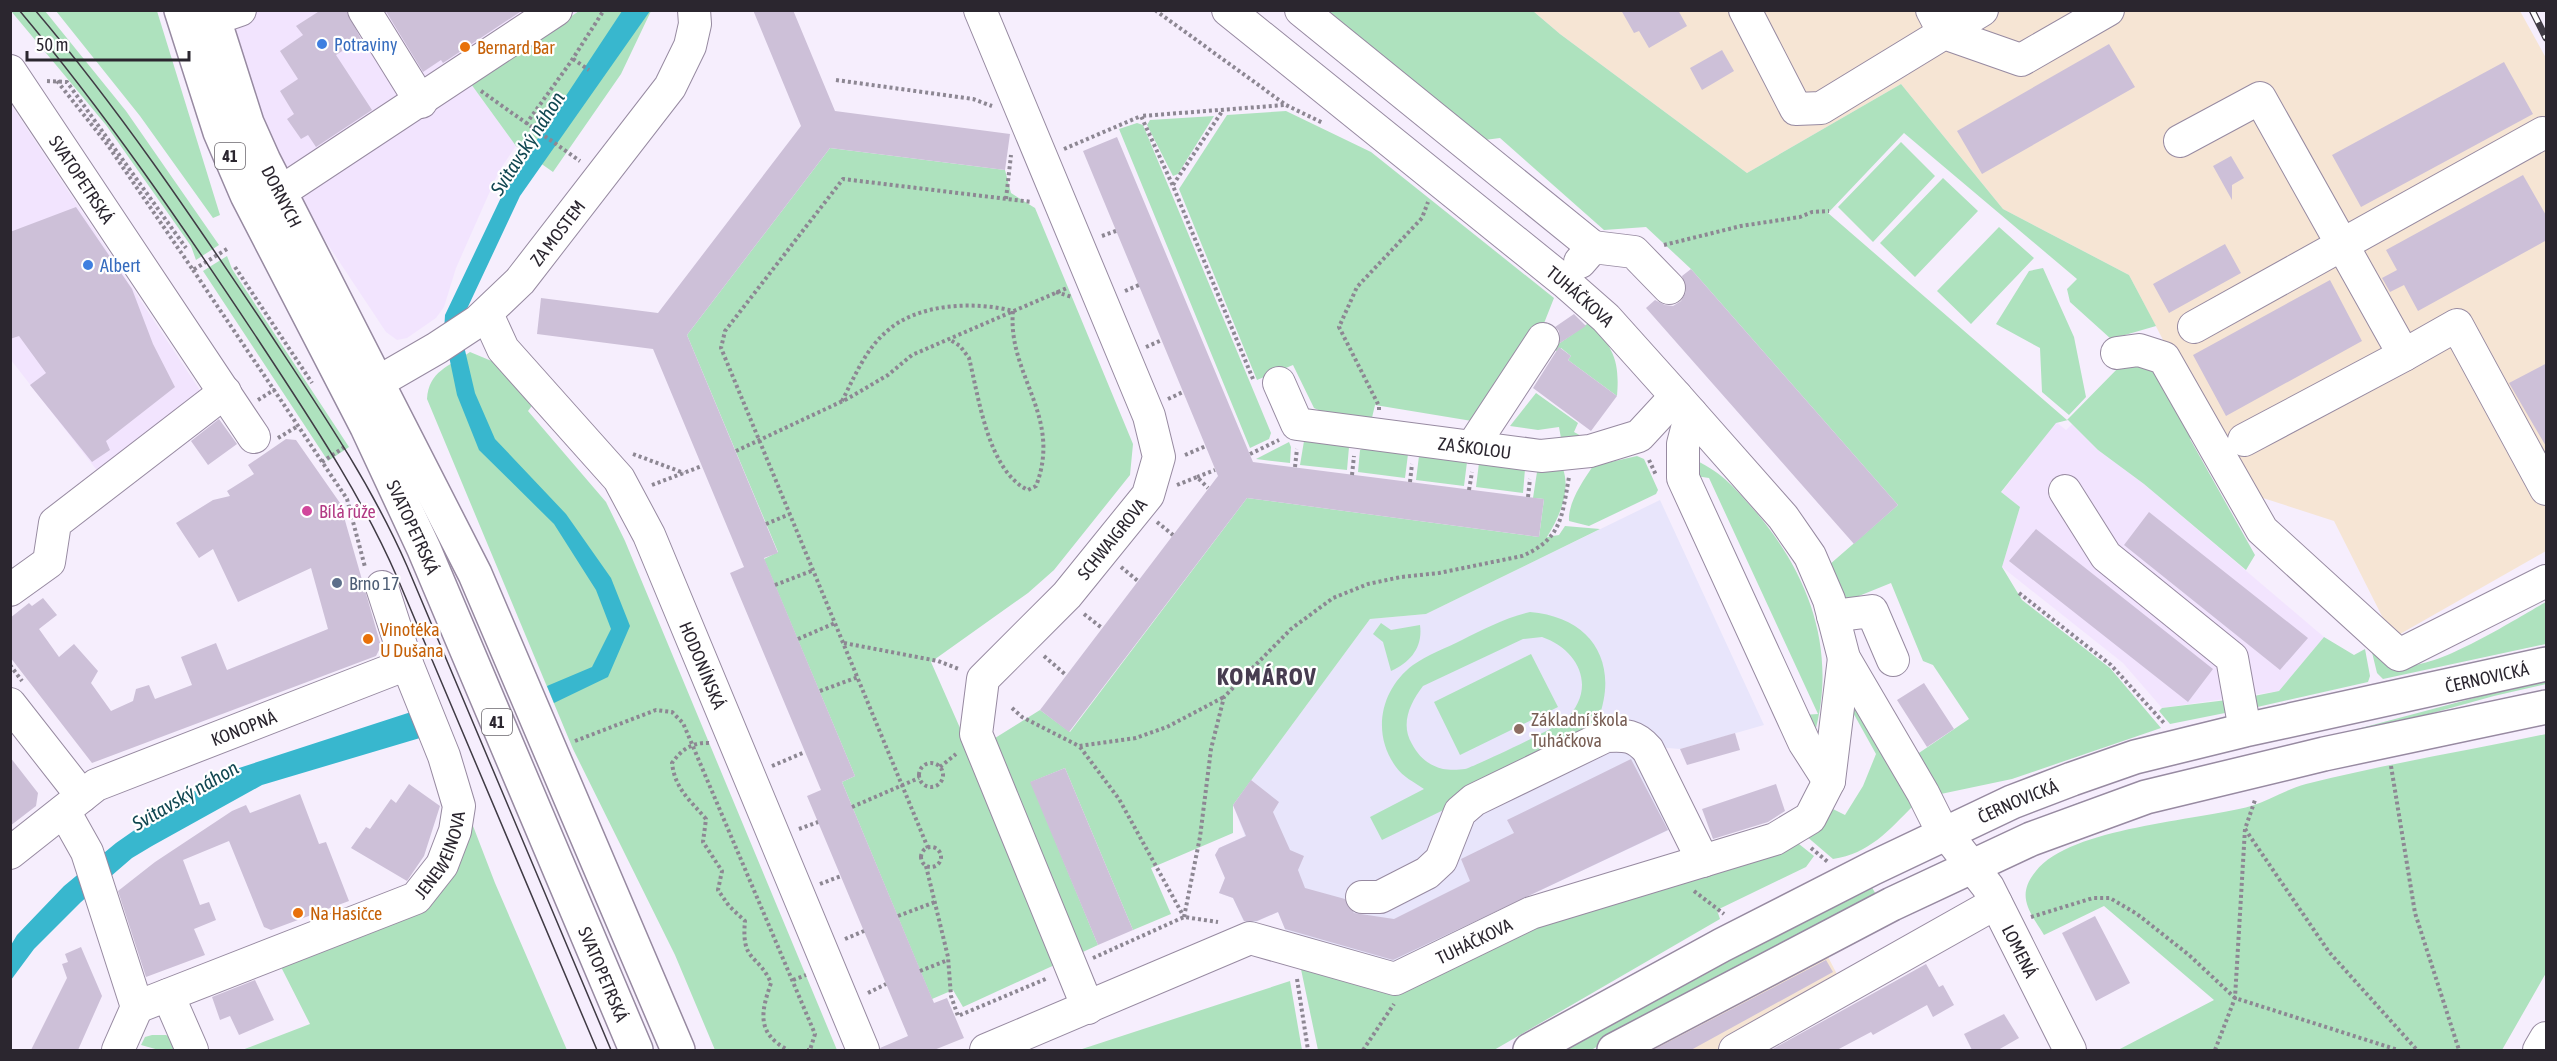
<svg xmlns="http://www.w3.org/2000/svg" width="2557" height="1061" viewBox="0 0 2557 1061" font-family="'Asap Condensed',sans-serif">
	<rect width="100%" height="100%" fill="#f6eefd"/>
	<!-- built -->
	<path fill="#f2e4fe" d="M223 11H579L471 84 516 146 499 171 456 268 444 307 436 318 407 338 397 340 386 332 297 198 258 108Z
		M10 103 219 419 116 495 11 360Z
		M2056 422 2066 430 2073 423 2098 450 2144 484 2324 637 2279 691 2162 708 2123 663 2002 567 2020 507 2001 493Z"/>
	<!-- industrial -->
	<path fill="#f6e5d4" d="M1533 11H2520L2546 58V551L2393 638 2334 521 2263 498 2236 479 2129 275 2003 209 1901 84 1747 173 1560 34Z
		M1826 953 1841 982 1716 1050H1641Z"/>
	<!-- education -->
	<path fill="#e8e5fb" d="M1660 500 1764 725 1680 749 1655 747 1671 829 1488 915 1490 918 1393 965 1289 939 1278 912 1251 924 1243 920 1233 898 1219 893 1225 878 1215 855 1219 848 1245 836 1233 805 1370 619 1426 614Z"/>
	<!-- green -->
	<path fill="#aee2be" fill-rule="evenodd" d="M11 11H45L126 111 219 245 196 260 191 246 106 125Z
		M56 11H157L220 215 213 218 140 116Z
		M579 11H651L621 74 553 172 516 146 471 84Z
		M1312 11H1533L1560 34 1747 173 1901 84 2003 209 2129 275 2156 326 2111 339 2070 302 2067 289 2077 279 1904 133 1828 213 2067 420 2122 364 2145 358 2198 432 2190 439 2255 555 2246 570 2144 484 2098 450 2068 420 2056 423 2001 492 2020 507 2002 567 2022 600 2110 668 2161 728 2012 779 1936 795 1913 757 1969 719 1933 665 1923 661 1891 583 1844 602 1829 565 1898 505 1691 269 1646 227 1604 230 1500 138 1477 141Z
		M1286 111 1371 152 1554 298 1535 346 1478 422 1375 405 1371 422 1325 413 1314 408 1293 365 1257 380 1179 189 1227 115Z
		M1214 116 1178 174 1173 176 1147 125 1150 120Z
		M1137 123 1143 125 1271 433 1269 439 1250 448 1119 129Z
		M1901 142 1935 176 1873 242 1838 207Z
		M830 148 1005 170 1011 193 1035 208 1133 444 1130 475 1054 570 1028 593 931 662 971 753 1040 710 1070 732 1247 498 1539 537 1544 499 1533 498 1537 472 1563 469C1571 491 1559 518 1547 537L1559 535 1565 526 1600 529 1426 614 1370 619 1233 805V833L1151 868 1171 914 1133 930 1065 768 1031 782 1098 945 963 1007 953 990 932 999 842 782 855 776 764 559 778 552 687 335Z
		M1943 178 1978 211 1915 277 1880 243Z
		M1999 227 2034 258 1971 324 1937 291Z
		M227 256 232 269 349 447 328 461 203 271Z
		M2043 268 2074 337 2086 397 2069 415 2042 392 2040 348 1996 324 2029 271Z
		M1590 322C1613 348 1620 360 1617 396L1568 360 1571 356 1561 348 1558 352 1551 347 1557 340 1560 343Z
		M470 352 494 362 500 371 504 368 534 403 528 411 606 502 625 541 837 1050H715L675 955 573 749 427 399C429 371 448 367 470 352Z
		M1536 393 1578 423 1574 432 1585 438 1562 444 1559 427 1538 430 1510 426Z
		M1304 441 1349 447 1347 470 1300 465Z
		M1289 442 1291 447 1290 463 1256 459Z
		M1364 448 1408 454 1405 478 1358 472 1360 450Z
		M1419 456 1467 462 1464 486 1416 480Z
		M1637 456 1644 459 1658 490 1656 494 1589 526 1569 521C1568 502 1583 481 1593 466Z
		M1689 457C1722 472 1732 485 1755 511 1809 574 1837 650 1815 732L1802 715 1818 714 1709 478 1689 475Z
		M1479 463 1525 469 1523 493 1476 487Z
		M2546 602V644L2383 679 2377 673 2370 644C2379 650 2391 663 2402 665 2435 671 2515 619 2546 602Z
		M1530 612C1591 617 1620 662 1598 720L1603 732 1382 840 1370 817 1424 789C1414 782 1403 777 1396 767 1371 733 1381 689 1413 665 1427 655 1446 648 1462 640 1484 629 1505 618 1530 612ZM1542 637C1580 650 1598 690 1564 721 1557 727 1476 766 1465 769 1459 770 1448 770 1443 769 1428 765 1419 757 1412 744 1400 724 1410 703 1423 686L1523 639Z
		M1381 623 1391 630 1420 625C1423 647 1411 662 1391 671L1383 642 1373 634Z
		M2324 637 2354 655 2365 649 2370 676 2368 682 2253 708 2249 697 2279 691Z
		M1531 654 1558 707 1460 755 1434 702Z
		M2546 679V684L2494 696 2017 828 2078 803 2169 774 2346 732Z
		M2227 700 2230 712 2170 724 2159 711 2162 708Z
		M1853 705 1913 806C1889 830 1869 854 1833 859L1805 835 1823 821 1833 809 1845 815 1863 786 1876 754 1851 709Z
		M2546 734V973L2502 1050H2118L2214 1000 2104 906 2044 935C2030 912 2015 896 2036 871 2071 827 2197 821 2251 806 2270 800 2287 789 2306 784 2385 764 2467 751 2546 734Z
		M453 774 495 883 567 1050H242L310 1024 280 965 415 913 445 850Z
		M1793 843 1799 844 1814 856 1806 867 1717 910 1720 919 1494 1050H1318L1298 955 1389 988 1508 931Z
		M1870 884 1878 898 1681 1001 1591 1050H1559Z
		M1290 981 1302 1050H1079Z
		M152 1035H166L180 1043 183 1050H159L141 1045 145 1037Z"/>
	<!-- water -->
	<path fill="#38b7ce" d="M622 11H650L520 196 466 311 464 346 475 393 495 439 566 514 611 578 630 626 608 677 554 703 547 686 592 667 611 629 596 590 554 524 479 450 457 395 444 332 445 315 507 185Z
		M411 712 420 738 262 785 152 846 132 858 81 902 34 949 11 980V945L17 935 64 886 116 843 179 799 239 768Z"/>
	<!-- building -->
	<path fill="#cdc0d8" d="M321 10H346L361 39 336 55 372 110 316 147 308 135 301 139 287 119 294 114 280 91 298 79 280 51 303 35 296 26Z
		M385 10H523L443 63 441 60 423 72Z
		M753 10H793L835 111 1010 134 1005 170 830 148 687 335 778 553 764 558 855 776 842 782 934 1003 947 998 964 1038 934 1050H881L880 1048 908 1036 807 796 821 790 730 573 744 567 653 349 537 334 541 298 658 313 801 126Z
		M1621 10H1678L1687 26 1649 48 1639 31 1634 33Z
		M2109 44 2135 87 1982 174 1957 131Z
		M1722 50 1734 71 1702 90 1690 68Z
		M2504 62 2533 114 2361 207 2332 155Z
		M1117 137 1253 462 1544 499 1539 537 1247 498 1069 732 1040 710 1218 476 1083 151Z
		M2231 156 2244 178 2232 185V200L2213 166Z
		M2523 175 2547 217V240L2418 311 2404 285 2390 292 2382 278 2397 270 2386 250Z
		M76 207 132 289 153 344 175 387 106 441 110 450 92 462 30 385 46 373 19 336 10 339V232Z
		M2225 244 2241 273 2169 313 2153 284Z
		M1691 269 1898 505 1854 544 1646 308 1655 300 1665 305 1673 306 1681 301 1686 292 1682 276Z
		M2330 280 2362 341 2226 416 2193 355Z
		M1574 314 1586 326 1560 343 1559 331 1555 327Z
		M1559 347 1571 356 1568 360 1617 396 1591 431 1533 388Z
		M2547 363V448L2509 383Z
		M219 419 237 444 208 465 191 441Z
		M286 439 296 440 340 503 381 646 376 656 92 763 10 657V618L29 603 32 606 43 598 57 615 39 629 59 657 74 644 98 671 91 683 111 711 133 701 136 689 149 685 155 699 192 685 181 657 216 643 227 670 328 629 311 568 238 602 213 549 199 558 176 523 213 500 230 496 227 491 254 474 248 465Z
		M2149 512 2308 638 2280 670 2124 545Z
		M2036 529 2213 669 2188 702 2009 561Z
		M1924 683 1954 729 1927 747 1897 700Z
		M1735 733 1740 750 1687 765 1680 749Z
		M10 757 38 793 36 806 10 826Z
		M1631 759 1668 830 1393 960 1285 929 1278 912 1257 921H1244L1233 898 1219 893 1225 878 1215 855 1219 848 1246 836 1233 805 1251 780 1279 802 1273 812 1290 850 1304 856 1298 870 1305 888 1345 899 1354 913 1394 919 1470 881 1461 859 1514 833 1507 820Z
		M1065 768 1133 930 1098 945 1030 782Z
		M409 784 440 806 424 856 407 881 351 848 366 827 370 829 391 799 396 803Z
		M1776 784 1785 811 1768 822 1713 839 1702 809Z
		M300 794 319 844 326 842 349 901 271 930 264 927 229 841 183 860 200 905 209 902 216 920 194 929 205 955 146 977 118 891 155 862 232 811 246 805 250 813Z
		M2095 916 2130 983 2096 1001 2062 933Z
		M81 947 102 996 78 1050H31L67 978 62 964 68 962 65 954Z
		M1826 960 1833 972 1691 1050H1653Z
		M1926 964 1939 987 1943 985 1954 1005 1933 1017 1927 1005 1873 1035 1871 1032 1837 1050H1771Z
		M255 980 274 1020 239 1035 230 1016 220 1020 212 997Z
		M2004 1014 2019 1038 1998 1050H1972L1964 1034Z"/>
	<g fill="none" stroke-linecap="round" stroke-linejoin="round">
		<!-- minor casing -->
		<g stroke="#978aa1" stroke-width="34">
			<g id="minor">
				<path d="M364 10 421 102"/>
				<path d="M980 10 1149 416 1159 457 1148 495 1067 595 983 679 976 734 1088 1008"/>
				<path id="s1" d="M1228 10 1565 282 1606 318 1676 396 1783 517 1810 556 1829 600 1844 658 1923 793 1938 823 1988 887 2070 1050"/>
				<path d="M1301 10 1593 247"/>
				<path d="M1745 10 1796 109 1821 108 1944 33 2021 60 2108 10"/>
				<path d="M1932 10 1944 33 1982 10"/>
				<path d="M214 19 240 10"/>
				<path id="s2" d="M10 71 254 437"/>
				<path d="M2180 141 2260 98 2404 355 2457 325 2546 489"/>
				<path d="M258 185 268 194 279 193 556 10"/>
				<path d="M1580 262 1593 247 1634 252 1669 288"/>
				<path id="s3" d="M487 314 503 349 619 479 649 535 863 1050"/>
				<path d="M2194 327 2543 133"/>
				<path d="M2117 353 2139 350 2164 358 2262 530 2399 655 2546 581"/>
				<path id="s4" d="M1279 383 1297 424 1541 456 1590 451 1639 436 1676 396"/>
				<path id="s5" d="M354 396 437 348 478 321 520 281 670 87 690 46 695 24 694 10"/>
				<path d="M1691 413 1683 444V478L1804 742 1829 781"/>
				<path d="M2244 440 2404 355"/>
				<path d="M1472 447 1543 339"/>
				<path d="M2065 491 2106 556 2232 658 2245 730"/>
				<path d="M10 590 49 562 55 523 225 392"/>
				<path d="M1833 616 1872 611 1893 660"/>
				<path d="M10 704 82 796"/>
				<path d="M64 811 87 852 137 1007 118 1050"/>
				<path id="s6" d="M10 853 96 785 407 664"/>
				<path d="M1362 897H1380L1427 873 1441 860 1460 812 1474 800 1606 736C1626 735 1635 735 1648 750L1703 861"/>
				<path d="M168 995 192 1050"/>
				<path id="s7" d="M137 1007 416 898 442 865 455 831 459 806 444 756 407 664 382 587"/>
				<path id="s8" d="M986 1050 1250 938 1395 979 1531 913 1775 839 1810 818 1829 781 1844 658"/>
				<path d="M1735 1050 1996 903"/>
				<path d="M2539 1050 2546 1038"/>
			</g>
		</g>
		<!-- major casing -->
		<g stroke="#978aa1" stroke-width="36">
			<g id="major">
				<path id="s9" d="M181 10 220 132 247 195 367 427 424 549 636 1050"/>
				<path id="s10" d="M211 10 247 123 264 161 475 574 678 1050"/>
				<path id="s11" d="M1530 1050 1722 945 1873 868 2012 802 2072 779 2135 757 2245 730 2546 664"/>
				<path d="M1614 1050 1892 904 2031 839 2146 797 2324 754 2546 707"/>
			</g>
		</g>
		<!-- path -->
		<path stroke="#8d8793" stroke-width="4" stroke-dasharray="3 3" stroke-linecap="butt" d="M1155 10 1286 105 1323 123
			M573 59 589 70
			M836 80 973 99 992 106
			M47 81 67 82 186 248
			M57 81 107 144 193 270 227 249
			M481 91 580 161
			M526 124 570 63 604 10
			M1064 149 1141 116
			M1173 185 1223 110
			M1006 199 1011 155
			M1102 236 1116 231
			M1664 245 1741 226 1800 217 1812 212 1829 211
			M235 267 312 383
			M193 270 274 390
			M1125 291 1139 285
			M1056 292 1072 297
			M1146 347 1162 340
			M1253 379 1173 186 1141 116 1285 105
			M1168 399 1183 392
			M258 400 274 390 347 499 365 567
			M842 401C854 378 865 350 886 332 917 303 975 301 1013 311 1007 375 1063 416 1036 486L1028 490C988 471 979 398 969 358L960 346 949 339
			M1379 410V406L1339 327 1357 287 1422 218 1428 202
			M278 438 298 426
			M736 451 847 399 888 375 912 355 1067 288
			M633 454 684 473
			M1250 454 1279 440
			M1185 455 1206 446
			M1649 460 1656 475
			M322 462 346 446
			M1295 467 1297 449
			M1352 475 1354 456
			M1197 477 1215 470
			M1410 482 1412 464
			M652 485 702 466
			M1177 485 1197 477 1208 488
			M1469 490 1472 472
			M1528 497 1530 479
			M1157 522 1173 535
			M766 524 790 514
			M1121 567 1138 581
			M775 585 814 570
			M2019 593 2111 665 2164 723
			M1084 614 1102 628
			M798 639 835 623
			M844 643 938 661 959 669
			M1044 656 1066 675
			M10 665 22 681
			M820 691 858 677
			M1012 708 1022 717 1079 746 1136 738 1167 727 1224 697
			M575 741 656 710 672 712 683 723 815 1034 810 1050H807
			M709 743C692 742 681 750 672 763 675 789 690 800 706 819L703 842 722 871 718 890 729 906 745 921C741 963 758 953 771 983 761 1012 756 1033 788 1050
			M1080 747 1119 799 1184 917
			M919 775a12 12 0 1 1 24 0a12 12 0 1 1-24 0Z
			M772 766 805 752
			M2391 766 2415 913 2459 1050
			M940 767 956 754
			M852 807 919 778
			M799 829 818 822
			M2245 829 2329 952 2417 1050
			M921 857a10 10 0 1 1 20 0a10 10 0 1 1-20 0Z
			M928 848 721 348 725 331 843 179 1032 202
			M1811 848 1828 862
			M926 866 948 957 951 996 958 1016 1048 978
			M820 884 841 876
			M1694 891 1724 914
			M898 916 935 902
			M1184 917 1200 837 1211 749 1224 697 1291 629 1333 598 1368 584 1401 577 1439 573 1522 556C1562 539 1562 516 1569 477
			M2031 917 2093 898H2110L2137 914 2189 955 2235 998 2398 1050
			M845 939 864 931
			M1093 958 1184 917 1218 922
			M920 971 948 960
			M1297 979 1308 1050
			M793 980 806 975
			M868 993 886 984
			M1363 1050 1394 1004
			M2215 1050 2235 998 2245 829 2255 800"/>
		<!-- minor -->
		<use href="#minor" stroke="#fff" stroke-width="32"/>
		<!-- major -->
		<use href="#major" stroke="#fff" stroke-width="33"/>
		<!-- tram -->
		<path stroke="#403b45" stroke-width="1.5" d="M19 10C107 115 182 225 257 338 308 416 360 492 397 577L597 1050
			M35 10C119 109 191 216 263 323 315 402 369 479 407 566L611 1050"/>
		<!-- rail casing -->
		<g stroke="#403b45" stroke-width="7">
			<path id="rail" d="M2532 10 2546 38"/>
		</g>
		<!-- rail -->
		<use href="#rail" stroke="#fff" stroke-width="4.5" stroke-dasharray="14" stroke-linecap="butt"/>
	</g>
	<!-- markers -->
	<g fill="#3f7fe0" stroke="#fff" stroke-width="2">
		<circle cx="322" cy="44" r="6"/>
		<circle cx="88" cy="265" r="6"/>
	</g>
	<g fill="#e8710a" stroke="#fff" stroke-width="2">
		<circle cx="465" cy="47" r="6"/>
		<circle cx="368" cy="639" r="6"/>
		<circle cx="298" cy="913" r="6"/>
	</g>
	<circle fill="#d1479c" stroke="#fff" stroke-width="2" cx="307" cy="511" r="6"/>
	<circle fill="#5c6f8a" stroke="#fff" stroke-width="2" cx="337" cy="583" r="6"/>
	<circle fill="#8d6e63" stroke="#fff" stroke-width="2" cx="1519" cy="729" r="6"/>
	<g text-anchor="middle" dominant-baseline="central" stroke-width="4.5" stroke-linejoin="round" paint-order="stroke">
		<!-- shield labels -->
		<g fill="#fff" stroke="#6b676d" stroke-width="1.5">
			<rect x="215" y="143" width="30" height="26" rx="4.5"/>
			<rect x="482" y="709" width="30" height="26" rx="4.5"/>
		</g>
		<g font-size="16" font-weight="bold" fill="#2b262f">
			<text x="230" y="156">41</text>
			<text x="497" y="722">41</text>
		</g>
		<!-- shop labels -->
		<g font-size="18" fill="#366cbe" stroke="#fff" text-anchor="start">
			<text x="334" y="44">Potraviny</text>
			<text x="100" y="265">Albert</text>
		</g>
		<!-- food labels -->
		<g font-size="18" fill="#c56008" stroke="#fff" text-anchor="start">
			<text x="477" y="47">Bernard Bar</text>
			<text x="380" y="629">Vinotéka<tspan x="380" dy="21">U Dušana</tspan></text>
			<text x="310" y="913">Na Hasičce</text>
		</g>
		<!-- street labels -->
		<g font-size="18" fill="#2b262f" stroke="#fff">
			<text stroke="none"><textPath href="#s2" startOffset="130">SVATOPETRSKÁ</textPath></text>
			<text stroke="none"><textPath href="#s10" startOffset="200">DORNYCH</textPath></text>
			<text stroke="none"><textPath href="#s5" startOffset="264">ZA MOSTEM</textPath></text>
			<text stroke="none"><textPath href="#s1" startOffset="454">TUHÁČKOVA</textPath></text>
			<text stroke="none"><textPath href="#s4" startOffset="224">ZA ŠKOLOU</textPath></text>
			<text stroke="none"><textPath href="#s9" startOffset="568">SVATOPETRSKÁ</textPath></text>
			<text transform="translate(1112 539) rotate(-51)">SCHWAIGROVA</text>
			<text stroke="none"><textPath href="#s3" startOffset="417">HODONÍNSKÁ</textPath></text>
			<text stroke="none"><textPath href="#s11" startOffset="1034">ČERNOVICKÁ</textPath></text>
			<text stroke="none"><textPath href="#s6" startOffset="268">KONOPNÁ</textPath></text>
			<text stroke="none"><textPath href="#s11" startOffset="548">ČERNOVICKÁ</textPath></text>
			<text stroke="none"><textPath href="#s7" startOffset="350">JENEWEINOVA</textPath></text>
			<text stroke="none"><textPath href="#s8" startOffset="525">TUHÁČKOVA</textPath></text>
			<text stroke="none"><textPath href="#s1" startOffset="1252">LOMENÁ</textPath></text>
			<text stroke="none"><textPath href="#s9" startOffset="1054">SVATOPETRSKÁ</textPath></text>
		</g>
		<!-- hotel labels -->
		<g font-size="18" fill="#b23c85" stroke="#fff" text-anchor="start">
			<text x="319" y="511">Bílá růže</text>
		</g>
		<!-- service labels -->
		<g font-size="18" fill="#4e5e75" stroke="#fff" text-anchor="start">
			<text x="349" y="583">Brno 17</text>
		</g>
		<!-- education labels -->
		<g font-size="18" fill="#785e54" stroke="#fff" text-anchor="start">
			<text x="1531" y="719">Základní škola<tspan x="1531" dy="21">Tuháčkova</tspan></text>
		</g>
		<!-- water labels -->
		<g font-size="20" font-style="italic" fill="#114751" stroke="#fff">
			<text transform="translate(527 143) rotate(-57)">Svitavský náhon</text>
			<text transform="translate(185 795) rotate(-30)">Svitavský náhon</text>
		</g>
		<!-- district labels -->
		<g font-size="24" font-weight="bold" letter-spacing="1.5" fill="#473c50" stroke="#fff">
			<text x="1267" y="676">KOMÁROV</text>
		</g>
	</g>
	<!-- border -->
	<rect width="2557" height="1061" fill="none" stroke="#2b262f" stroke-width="24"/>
	<!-- scale -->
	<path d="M27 51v9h162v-9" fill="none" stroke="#2b262f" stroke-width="3"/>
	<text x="36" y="51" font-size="18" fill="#2b262f" stroke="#ffffff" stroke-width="4.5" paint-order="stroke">50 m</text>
</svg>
